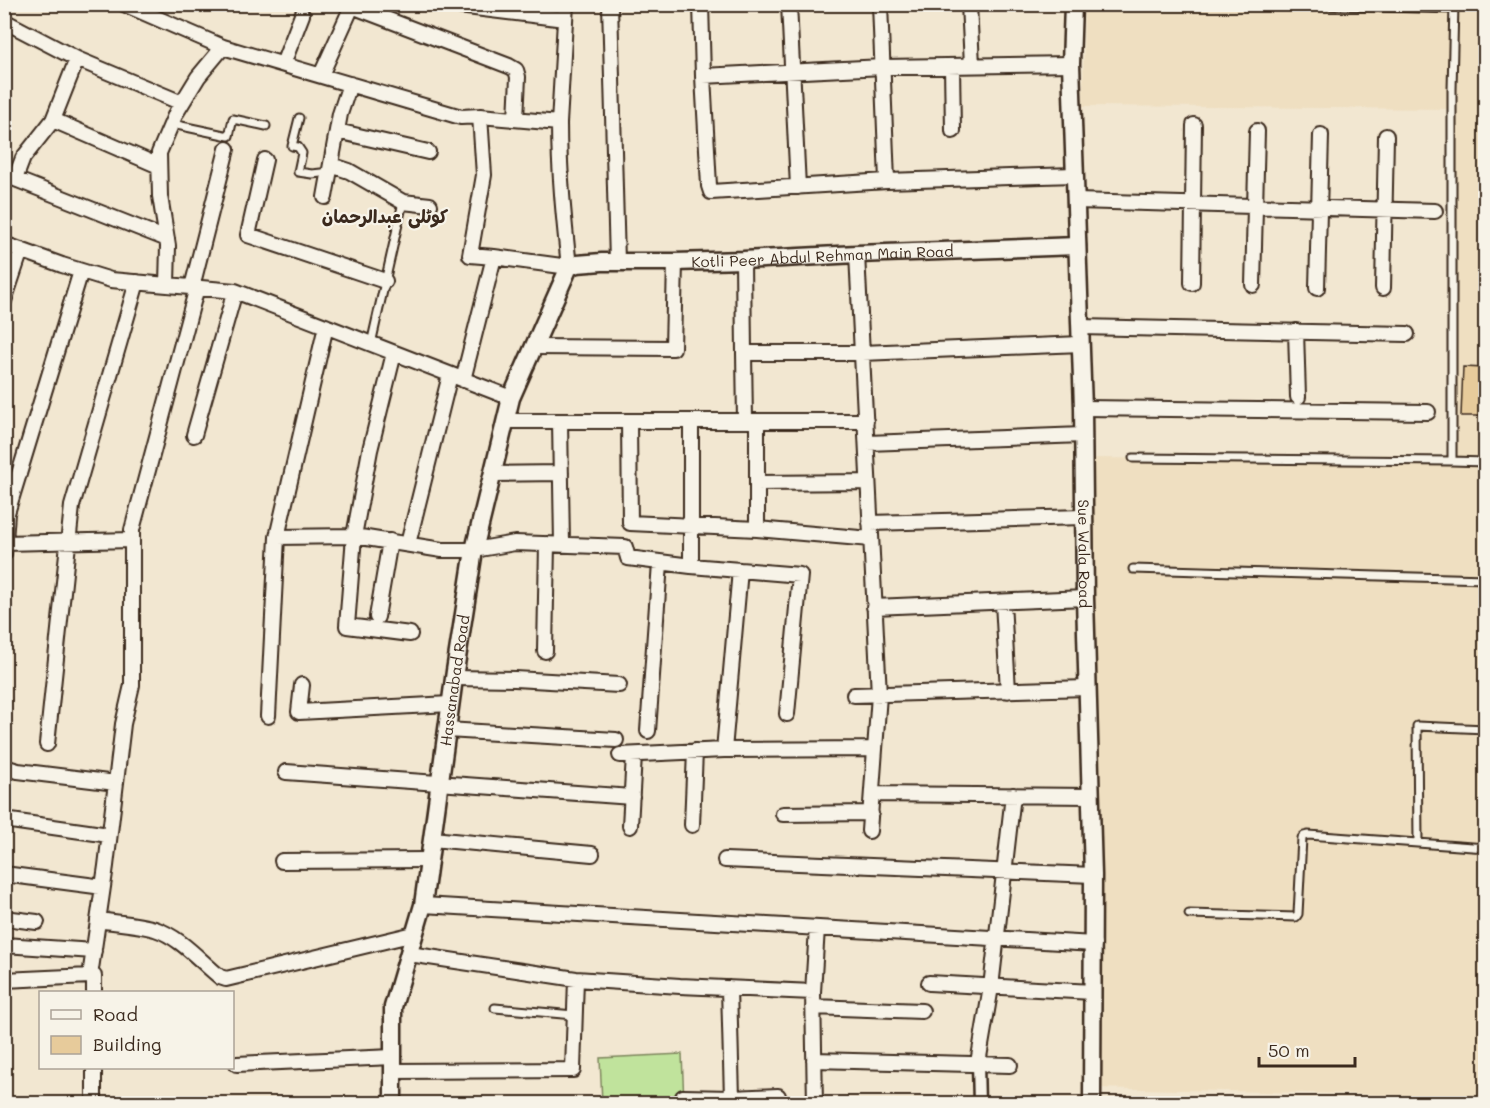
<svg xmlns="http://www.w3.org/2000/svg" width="1490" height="1108" viewBox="0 0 1490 1108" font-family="Mali,'Playpen Sans Arabic',sans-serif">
	<rect width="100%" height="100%" fill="#f2e7d1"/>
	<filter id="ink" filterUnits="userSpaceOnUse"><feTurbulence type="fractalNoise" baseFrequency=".0167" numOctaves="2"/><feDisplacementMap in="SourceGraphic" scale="12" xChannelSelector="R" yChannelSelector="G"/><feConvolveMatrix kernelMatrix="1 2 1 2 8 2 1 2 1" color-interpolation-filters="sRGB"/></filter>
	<g filter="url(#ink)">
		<!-- built -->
		<path fill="#efdfc1" d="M1084 5H1485V1097L1093 1088 1083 458 1451 461 1452 109 1083 106Z"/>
		<!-- green -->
		<path fill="#c0e39c" stroke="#7e865d" stroke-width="1.5" d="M682 1054 684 1103H602L600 1058Z"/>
		<!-- building -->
		<path fill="#e7cb9b" stroke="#3b2a1e" stroke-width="1.5" d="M1463 367 1485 368V416H1461Z"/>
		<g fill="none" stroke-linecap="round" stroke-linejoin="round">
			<!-- service casing -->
			<g stroke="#3b2a1e" stroke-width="11">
				<path id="service" d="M1282 4 1454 9
					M1454 4 1452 90V461L1486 462
					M299 118 292 146 298 147 302 153 298 172 312 174 330 172
					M172 124 229 136 233 119 266 126
					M371 344 403 202
					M1133 458 1452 461
					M1133 569 1486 579
					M1418 843 1417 726 1486 729
					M1189 914 1296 917 1298 914 1302 838 1304 836 1308 835 1486 848
					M495 1008 574 1015"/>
			</g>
			<!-- pedestrian casing -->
			<g stroke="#3b2a1e" stroke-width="15">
				<path id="pedestrian" d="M978 1063 979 1104"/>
			</g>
			<!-- minor casing -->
			<g stroke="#3b2a1e" stroke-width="18">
				<path id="minor" d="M124 4 223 47 461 117 480 116 559 123
					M442 4 565 19
					M610 4 617 262
					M701 4 703 76 709 186 711 192 887 181 1075 175
					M789 4 798 187
					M880 4 887 181
					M969 4 972 65
					M352 6 509 66 516 70 518 77 516 119
					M4 21 77 59 182 103
					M77 59 53 120 23 158 15 179 167 239
					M283 64 302 15
					M952 66 953 131
					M321 75 353 4
					M703 76 883 67 1071 64
					M480 116 484 175 470 255 494 257
					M53 120 159 166
					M337 131 428 152
					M265 160 248 235 385 281
					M331 165 349 171 403 202 430 205
					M325 197 340 114 350 84
					M1076 201 1435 211
					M4 244 62 265 111 280 235 291 511 398
					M857 254 879 695 869 831
					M743 260 744 353H862L1081 344
					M1192 283 1194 125
					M167 284 168 246 160 196 159 153 176 113 198 77 223 47
					M1253 285 1257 131
					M192 287 227 149
					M1317 288 1321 135
					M1383 288 1386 136
					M4 301 21 250
					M1080 327 1407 334
					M1296 331 1298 397
					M533 347 673 348 675 262
					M394 353 370 450 354 536 347 626 410 634
					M744 353 745 421
					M463 380 494 257 569 267C564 220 559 172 559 123L566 4
					M1083 408 1428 412
					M505 421H866
					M560 421 562 544
					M629 421 630 523 757 529
					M757 421V529L871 539
					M194 435 235 291
					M867 443 1083 435
					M492 474 561 473
					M757 483 868 482
					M870 523 1084 517
					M277 537 354 536 442 550H474L515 543 625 547 628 558 691 566V421
					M4 543 132 540
					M408 544 450 375
					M4 554 7 513 81 271
					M691 566 800 575 787 714
					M1003 602 1008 691
					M874 607 1085 598
					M377 617 390 541
					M545 651 547 544
					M454 678 515 679 619 685
					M302 685 299 712 450 704
					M854 695 1087 688
					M268 716 277 537 326 326
					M447 730 616 740
					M648 731 660 563
					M47 744 72 506 137 282
					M724 750 740 570
					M620 755 724 750 875 749
					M4 767 18 771 116 783
					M286 772 632 797
					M872 794 1091 796
					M783 814 871 813
					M4 820 109 835
					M692 825 695 751
					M630 826 634 755
					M432 839 592 854
					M725 860 1093 875
					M282 861 429 860
					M4 874 103 887
					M423 905 1094 944
					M4 918 37 922
					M98 920C117 923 137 924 155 929 180 937 200 961 220 977L226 979 414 934
					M4 945 94 951
					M409 954 576 979 680 986 813 992 815 1104
					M4 980 90 976
					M929 983 1093 992
					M94 992V976H90L106 866 123 724 132 685V530L197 287
					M813 992 817 928
					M813 1007 922 1011
					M814 1060 1010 1065
					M978 1063 991 987 1013 795
					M237 1064 393 1057
					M393 1071 573 1070 576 979
					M732 1098 778 1096V1104
					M94 1104V1068
					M684 1104 683 1097 732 1098 729 988"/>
			</g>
			<!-- tertiary casing -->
			<g stroke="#3b2a1e" stroke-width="21">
				<g id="tertiary">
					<path id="s1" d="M1073 4 1071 64 1083 408 1085 598 1093 875 1092 1104"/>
					<path id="s2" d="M393 1104V1007L423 905 455 671 474 550 511 398 569 267 577 264 602 262H675L743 260 857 254 1077 246"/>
				</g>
			</g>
			<!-- service -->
			<use href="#service" stroke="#f7f3e8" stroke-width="7"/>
			<!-- pedestrian -->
			<use href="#pedestrian" stroke="#f7f3e8" stroke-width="10"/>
			<!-- minor -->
			<use href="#minor" stroke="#f7f3e8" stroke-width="14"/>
			<!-- tertiary -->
			<use href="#tertiary" stroke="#f7f3e8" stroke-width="16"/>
		</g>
	</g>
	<g text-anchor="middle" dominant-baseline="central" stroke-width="4.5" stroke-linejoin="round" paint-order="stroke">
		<!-- street labels -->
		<g font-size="15" fill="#3b2a1e" stroke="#f7f3e8">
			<text stroke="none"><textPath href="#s2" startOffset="1116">Kotli Peer Abdul Rehman Main Road</textPath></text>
			<text stroke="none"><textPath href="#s1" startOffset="550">Sue Wala Road</textPath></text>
			<text stroke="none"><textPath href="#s2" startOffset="430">Hassanabad Road</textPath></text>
		</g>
		<!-- quarter labels -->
		<g font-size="18" font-weight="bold" fill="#3b2a1e" stroke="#f7f3e8">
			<text x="385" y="216">کوٹلی عبدالرحمان</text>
		</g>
	</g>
	<!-- margin -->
	<rect width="1490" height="1108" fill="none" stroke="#f7f3e8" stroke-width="24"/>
	<rect x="12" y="12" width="1466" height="1084" fill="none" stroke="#3b2a1e" stroke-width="2" filter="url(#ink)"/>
	<!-- legend -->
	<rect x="39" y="991" width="195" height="78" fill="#f7f3e8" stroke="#aca397" stroke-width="1.5"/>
	<rect x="51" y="1010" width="30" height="9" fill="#f7f3e8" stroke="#aca397" stroke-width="1.5"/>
	<text x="93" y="1021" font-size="18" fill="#3b2a1e">Road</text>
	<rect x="51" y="1036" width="30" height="18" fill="#e7cb9b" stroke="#aca397" stroke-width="1.5"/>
	<text x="93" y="1051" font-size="18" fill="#3b2a1e">Building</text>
	<!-- scale -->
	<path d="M1259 1057v9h96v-9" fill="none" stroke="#3b2a1e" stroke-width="3"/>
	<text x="1268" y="1057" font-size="18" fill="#3b2a1e" stroke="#f7f3e8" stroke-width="4.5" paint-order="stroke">50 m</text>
</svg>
